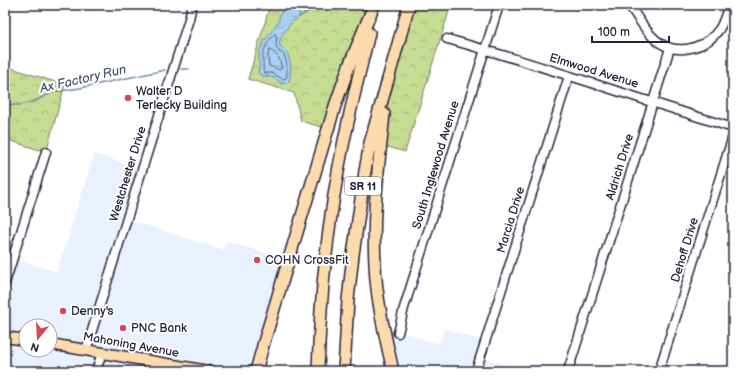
<svg xmlns="http://www.w3.org/2000/svg" width="738" height="376" viewBox="0 0 738 376" font-family="'Balsamiq Sans',sans-serif">
	<defs>
		<pattern id="forest-crowns" width="20" height="18" patternUnits="userSpaceOnUse"><rect width="20" height="18" fill="#c6dc92"/><path d="M2 6a3 3 0 1 1 6 0M12 15a3 3 0 1 1 6 0" fill="none" stroke="#aabc7f"/></pattern>
		<pattern id="water-ripples" width="26" height="14" patternUnits="userSpaceOnUse"><rect width="26" height="14" fill="#a9cff1"/><path d="M2 4q2-2 4 0t4 0M15 11q2-2 4 0t4 0" fill="none" stroke="#91b1d0"/></pattern>
	</defs>
	<rect width="100%" height="100%" fill="#fff"/>
	<filter id="ink" filterUnits="userSpaceOnUse"><feTurbulence type="fractalNoise" baseFrequency=".025" numOctaves="2"/><feDisplacementMap in="SourceGraphic" scale="8" xChannelSelector="R" yChannelSelector="G"/><feConvolveMatrix kernelMatrix="1 2 1 2 8 2 1 2 1" color-interpolation-filters="sRGB"/></filter>
	<g filter="url(#ink)">
		<!-- built -->
		<path fill="#e9f1ff" fill-rule="evenodd" d="M94 154 142 169 127 219 223 250 226 241 289 260 256 371H5V283L13 258 57 272ZM26 326H50V350H26Z
			M383 326 439 344 444 328 485 342 481 357 525 371H393Z"/>
		<!-- forest -->
		<path fill="url(#forest-crowns)" stroke="#747f66" d="M270 5H374L328 129 301 121 294 93 248 79Z
			M409 5H451L405 152 381 145 387 83Z
			M5 66 65 85 46 152 5 139Z"/>
		<!-- water -->
		<path fill="url(#water-ripples)" stroke="#738aa8" d="M284 5H293V11H296L300 14C299 20 295 19 291 23 289 25 287 29 285 31 281 36 279 40 280 46 282 48 286 50 287 53 292 61 291 73 289 82L281 84 275 78 270 77 263 76 258 73C261 64 258 63 259 54 260 44 273 30 279 21 278 16 283 10 284 5Z"/>
		<g fill="none" stroke-linecap="round" stroke-linejoin="round">
			<!-- shore -->
			<path stroke="#586784" stroke-width="1" d="M275 34 277 36C276 41 275 47 279 51 281 52 283 54 284 55 287 61 288 72 286 78L283 79 272 73H265L263 71C264 65 262 60 263 54 264 48 270 38 275 34Z
				M271 50 279 58 282 68 280 70 269 66 268 55 269 51Z"/>
			<!-- stream -->
			<path stroke="#738aa8" stroke-width="1.5" d="M299 17 319 5
				M181 69H189
				M5 105H20L35 101 53 92 80 88 165 70"/>
			<!-- minor casing -->
			<g stroke="#22223b" stroke-width="11">
				<path id="minor" d="M629 5C638 18 647 34 660 43 680 56 708 47 720 28 724 21 726 13 729 5
					M447 39C488 50 529 63 570 76 624 93 679 111 733 128
					M5 283 46 152
					M398 333 404 308 499 5
					M86 350 189 19 192 5
					M96 371 102 353
					M476 371 569 76
					M568 371 670 48
					M659 371 733 136"/>
			</g>
			<!-- major casing -->
			<g stroke="#22223b" stroke-width="13">
				<path id="major" d="M5 337 26 340
					M50 344 208 371"/>
			</g>
			<!-- highway casing -->
			<g stroke="#22223b" stroke-width="14">
				<path id="highway" d="M384 114C379 163 372 213 375 263 376 299 385 335 393 371
					M256 371 264 342 335 106 349 66 374 5
					M318 371C320 304 326 238 338 172 346 125 358 79 369 33
					M344 371 348 300 353 255 365 171 370 143 409 5"/>
			</g>
			<!-- minor -->
			<use href="#minor" stroke="#fff" stroke-width="8"/>
			<!-- major -->
			<use href="#major" stroke="#fedbac" stroke-width="10"/>
			<!-- highway -->
			<use href="#highway" stroke="#fedbac" stroke-width="11"/>
		</g>
	</g>
	<!-- markers -->
	<g fill="#d1495b" stroke="#fff" stroke-width="1.5">
		<circle cx="128" cy="98" r="4"/>
		<circle cx="257" cy="260" r="4"/>
		<circle cx="63" cy="311" r="4"/>
		<circle cx="123" cy="328" r="4"/>
	</g>
	<g text-anchor="middle" dominant-baseline="central" stroke-width="4" stroke-linejoin="round" paint-order="stroke">
		<!-- shield labels -->
		<rect fill="#fff" stroke="#646476" stroke-width="1" x="345" y="177" width="36" height="18" rx="3"/>
		<g font-size="11" font-weight="bold" fill="#22223b">
			<text x="363" y="186">SR 11</text>
		</g>
		<!-- street labels -->
		<g font-size="12" fill="#22223b" stroke="#fff">
			<text transform="translate(594 71) rotate(17)">Elmwood Avenue</text>
			<text transform="translate(436 165) rotate(-73)">South Inglewood Avenue</text>
			<text transform="translate(620 167) rotate(-73)">Aldrich Drive</text>
			<text transform="translate(128 174) rotate(-73)">Westchester Drive</text>
			<text transform="translate(511 220) rotate(-73)">Marcia Drive</text>
			<text transform="translate(685 250) rotate(-73)">Dehoff Drive</text>
			<text transform="translate(131 345) rotate(10)">Mahoning Avenue</text>
		</g>
		<!-- poi labels -->
		<g font-size="12" fill="#22223b" stroke="#fff" text-anchor="start">
			<text x="136" y="91">Walter D<tspan x="136" dy="14">Terlecky Building</tspan></text>
			<text x="265" y="260">COHN CrossFit</text>
			<text x="71" y="311">Denny's</text>
			<text x="131" y="328">PNC Bank</text>
		</g>
		<!-- water labels -->
		<g font-size="13" font-style="italic" fill="#4a5672" stroke="#fff">
			<text transform="translate(83 79) rotate(-13)">Ax Factory Run</text>
		</g>
	</g>
	<!-- margin -->
	<rect width="738" height="376" fill="none" stroke="#fff" stroke-width="20"/>
	<rect x="10" y="10" width="718" height="356" fill="none" stroke="#22223b" stroke-width="1.5" filter="url(#ink)"/>
	<!-- north arrow -->
	<g transform="translate(38 338) rotate(198)"><circle r="19" fill="#ffffff" stroke="#a7a7b1"/>
	<path d="M0-3L7 15L0 10L-7 15Z" fill="#d1495b"/>
	<text y="-6" font-size="11" font-weight="bold" text-anchor="middle" fill="#22223b">N</text>
	</g>
	<!-- scale -->
	<path d="M592 36v6h77v-6" fill="none" stroke="#22223b" stroke-width="2"/>
	<text x="598" y="36" font-size="12" fill="#22223b" stroke="#ffffff" stroke-width="3" paint-order="stroke">100 m</text>
</svg>
